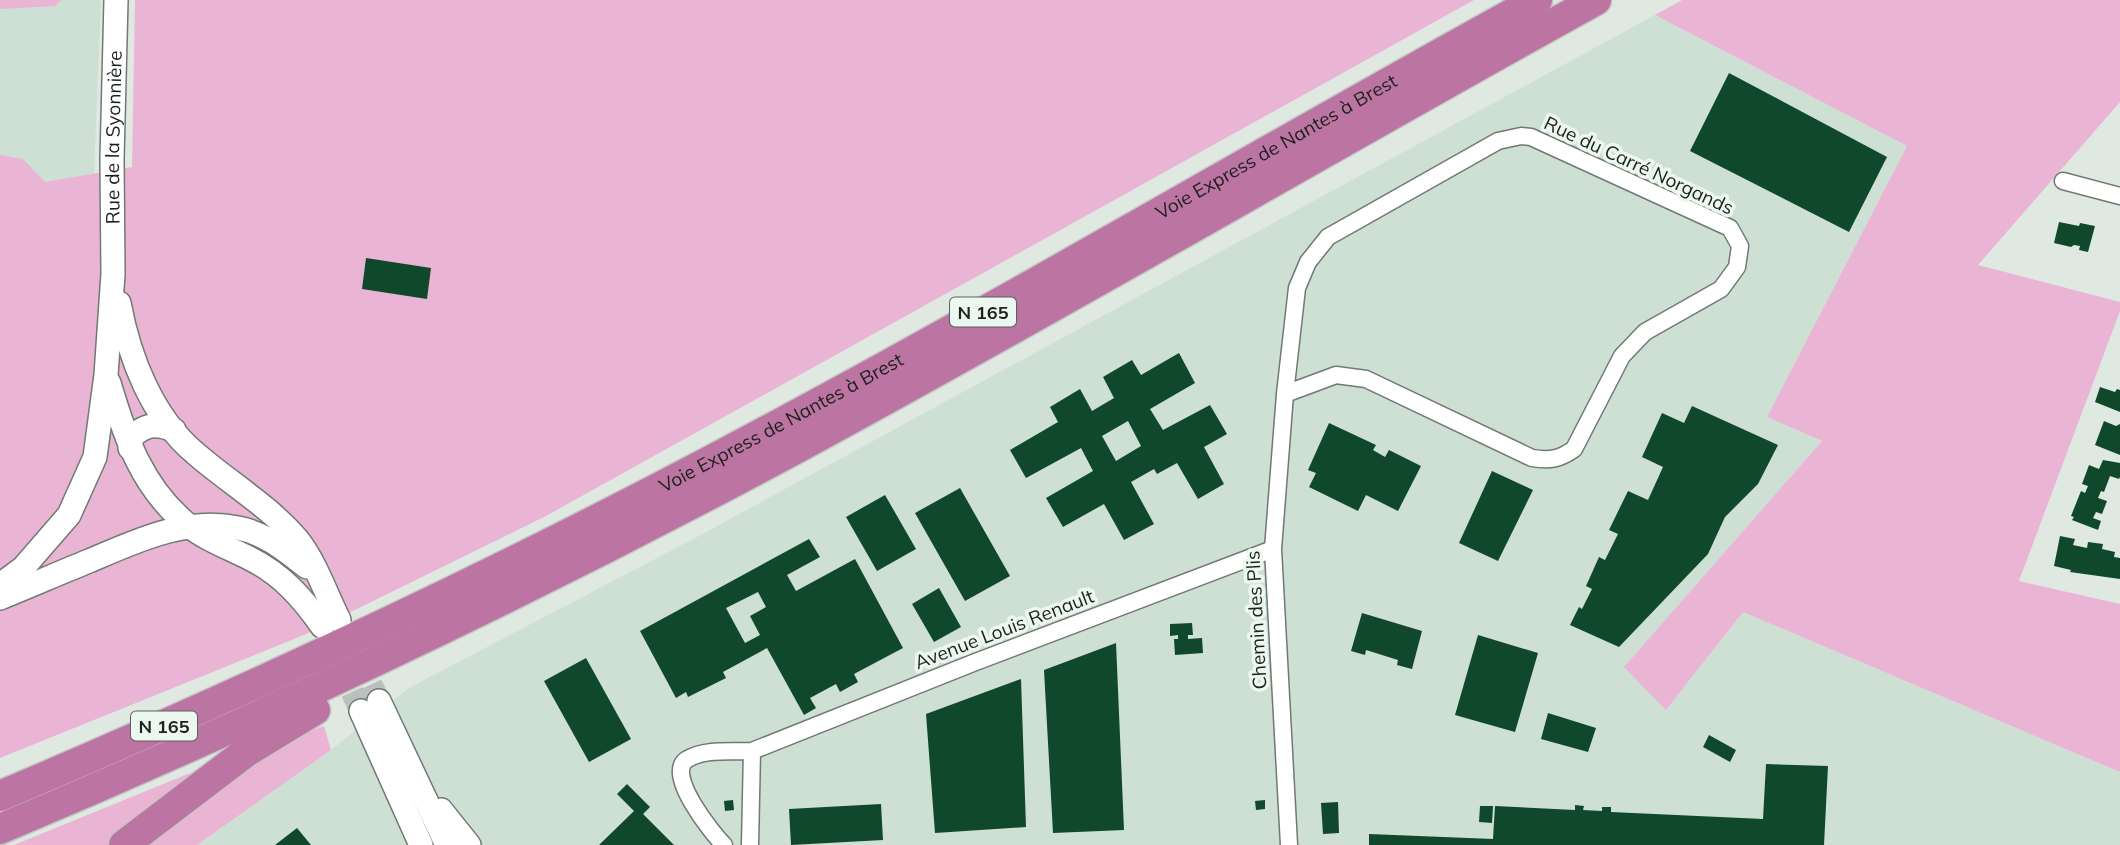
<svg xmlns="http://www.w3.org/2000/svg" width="2120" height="845" viewBox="0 0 2120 845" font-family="Mulish,sans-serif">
	<rect width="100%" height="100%" fill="#dfe9e2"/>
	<!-- built -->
	<path fill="#cedfd3" d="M0 0H101L94 174 46 182 0 500Z
		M1655 15 1907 146 1767 417 1822 441 1625 666 1666 710 1743 612 2120 772V845H197L331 750 409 688 697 537Z"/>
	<!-- green -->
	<path fill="#eab5d5" d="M0 0H61L55 6 0 9Z
		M135 0H1474L546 516 304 635 0 758V155L23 159 45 182 132 167Z
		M1682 0H2120V102L1978 265 2120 302V311L2019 581 2120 604V772L1743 612 1666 710 1624 667 1822 441 1767 417 1907 146 1655 15Z
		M324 726 331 750 197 845H14L195 771Z"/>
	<!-- building -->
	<path fill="#0f482b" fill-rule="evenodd" d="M1729 73 1887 157 1849 232 1690 151Z
		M2059 222 2079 226 2080 223 2095 226 2088 252 2079 250 2080 246 2074 245 2071 247 2054 243Z
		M366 258 431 268 427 299 362 289Z
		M1179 353 1195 383 1150 409 1163 430 1210 405 1227 434 1204 447 1224 484 1198 499 1177 463 1157 474 1154 469 1131 482 1154 524 1124 540 1104 504 1063 527 1046 498 1093 471 1081 448 1026 478 1010 450 1058 422 1050 407 1080 389 1092 411 1114 398 1103 377 1132 360 1141 375ZM1128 421 1141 446 1116 461 1102 436Z
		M2100 387 2115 392 2117 389 2120 390V412L2095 402Z
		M1692 406 1778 445 1758 484 1725 517 1708 554 1619 647 1570 625 1579 607 1582 609 1592 589 1586 586 1599 557 1605 560 1618 534 1609 530 1628 491 1648 500 1663 467 1642 457 1662 413 1684 423Z
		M2104 421 2116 426 2120 424V455L2095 445Z
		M1329 423 1376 445 1373 450 1385 457 1389 450 1421 466 1398 511 1366 495 1358 511 1309 487 1316 473 1308 470Z
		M2103 460 2120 463V477L2119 479 2110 476 2104 492 2101 491 2098 498 2107 501 2102 514 2096 512 2093 518 2101 521 2098 530 2072 520 2074 517 2071 516 2081 491 2085 493 2088 486 2082 484 2089 465 2099 469Z
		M1492 471 1533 490 1498 561 1459 543Z
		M960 488 1010 576 965 601 915 513Z
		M885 495 916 549 877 571 846 517Z
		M2060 536 2075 539 2073 545 2087 548 2088 542 2103 544 2102 549 2115 552 2114 557 2120 558V579L2070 572 2071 570 2054 566Z
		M809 539 820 557 787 575 796 591 855 559 903 648 854 674 858 682 840 692 836 684 810 698 816 708 804 715 767 648 723 672 726 678 688 697 686 692 676 698 640 631ZM758 592 766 607 750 616 760 635 745 643 726 608Z
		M939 588 961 627 934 642 912 604Z
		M1362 613 1422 631 1412 669 1397 665 1398 660 1366 650 1365 655 1351 651Z
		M1192 623 1193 635H1188V639L1202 638 1203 653 1175 655 1174 639H1178V635L1170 636V624Z
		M1478 635 1538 653 1515 732 1455 715Z
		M1116 643 1124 830 1053 833 1044 670Z
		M586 658 631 739 589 762 544 681Z
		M1021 679 1026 827 935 833 926 714Z
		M1548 713 1596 728 1588 752 1541 739Z
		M1709 735 1736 750 1730 762 1703 747Z
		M1766 764 1828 766 1824 845H1369V834L1493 839 1495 806 1575 810V805L1584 806 1583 810 1602 811V807H1611V812L1763 819Z
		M627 784 650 807 643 814 674 845H599L634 811 617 794Z
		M733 800 734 810 725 811 724 801Z
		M1265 800V809L1256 810 1255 801Z
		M1338 802 1339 833 1323 834 1321 803Z
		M881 804 883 840 791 845 789 809Z
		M1480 806H1493L1492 823 1479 822Z
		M297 828 311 845H275Z"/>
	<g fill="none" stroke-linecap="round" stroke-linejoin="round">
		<!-- secondary-tunnel -->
		<path stroke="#b8c1bb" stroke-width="23" stroke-dasharray="23 11" stroke-linecap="butt" d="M356 654 379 701
			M338 661 361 711"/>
		<!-- street casing -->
		<g stroke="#707973" stroke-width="19">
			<path id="street" d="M2063 181 2120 196
				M1285 394 1336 375 1366 379 1532 458C1550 461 1560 459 1574 449L1622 356 1645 332 1721 289 1737 267 1740 246 1730 228 1531 137 1521 136 1498 141 1328 237 1308 262 1297 288 1285 394 1273 549 1289 845
				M724 845C711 832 666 775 686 760 704 748 732 752 752 751L973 663 1273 549
				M750 845 752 751"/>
		</g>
		<!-- secondary casing -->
		<g stroke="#707973" stroke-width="26">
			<g id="secondary">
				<path d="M119 303C129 357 152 417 195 453 228 482 268 505 297 539 315 561 326 594 339 620"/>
				<path d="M109 383C125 437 142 488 188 525 205 539 229 548 249 558 281 574 302 597 322 626"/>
				<path d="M130 448 132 436C147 424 156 423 174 430"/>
				<path id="s1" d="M0 585 23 568 69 515 95 457 106 375 113 274 112 159 116 0"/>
				<path d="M0 598C30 586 59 573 89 561 136 541 185 517 238 528 265 533 286 551 307 567"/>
				<path d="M379 701 447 845"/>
				<path d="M361 711 421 845"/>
				<path d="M441 810 469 845"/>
			</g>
		</g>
		<!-- highway casing -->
		<g stroke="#c4c5c4" stroke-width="33">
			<g id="highway">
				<path id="s2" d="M0 796C241 694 477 584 708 462 988 315 1260 152 1537 0"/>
				<path d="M0 829C273 714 539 587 799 447 1067 302 1330 147 1596 0"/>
				<path d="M124 845 246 752 315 710"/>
			</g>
		</g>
		<!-- street -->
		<use href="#street" stroke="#fff" stroke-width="16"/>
		<!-- secondary -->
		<use href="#secondary" stroke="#fff" stroke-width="23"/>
		<!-- highway -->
		<use href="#highway" stroke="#bc74a2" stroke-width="30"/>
	</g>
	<g text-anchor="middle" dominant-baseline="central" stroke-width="7" stroke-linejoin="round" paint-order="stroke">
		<!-- shield labels -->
		<g fill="#ecf7f0" stroke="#5a605d" stroke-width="2">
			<rect x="950" y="297.5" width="66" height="29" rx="5"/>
			<rect x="131" y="711.5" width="66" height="29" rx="5"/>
		</g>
		<g font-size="18" font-weight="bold" fill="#1c201e">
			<text x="983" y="312">N 165</text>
			<text x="164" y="726">N 165</text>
		</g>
		<!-- street labels -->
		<g font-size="19" fill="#1c201e" stroke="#ecf7f0">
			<text stroke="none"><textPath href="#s1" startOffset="483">Rue de la Syonnière</textPath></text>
			<text stroke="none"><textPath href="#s2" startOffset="1433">Voie Express de Nantes à Brest</textPath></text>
			<text transform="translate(1639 165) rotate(25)">Rue du Carré Norgands</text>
			<text stroke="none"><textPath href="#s2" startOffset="866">Voie Express de Nantes à Brest</textPath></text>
			<text transform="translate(1256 620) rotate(-93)">Chemin des Plis</text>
			<text transform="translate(1004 629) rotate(-21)">Avenue Louis Renault</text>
		</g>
	</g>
</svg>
